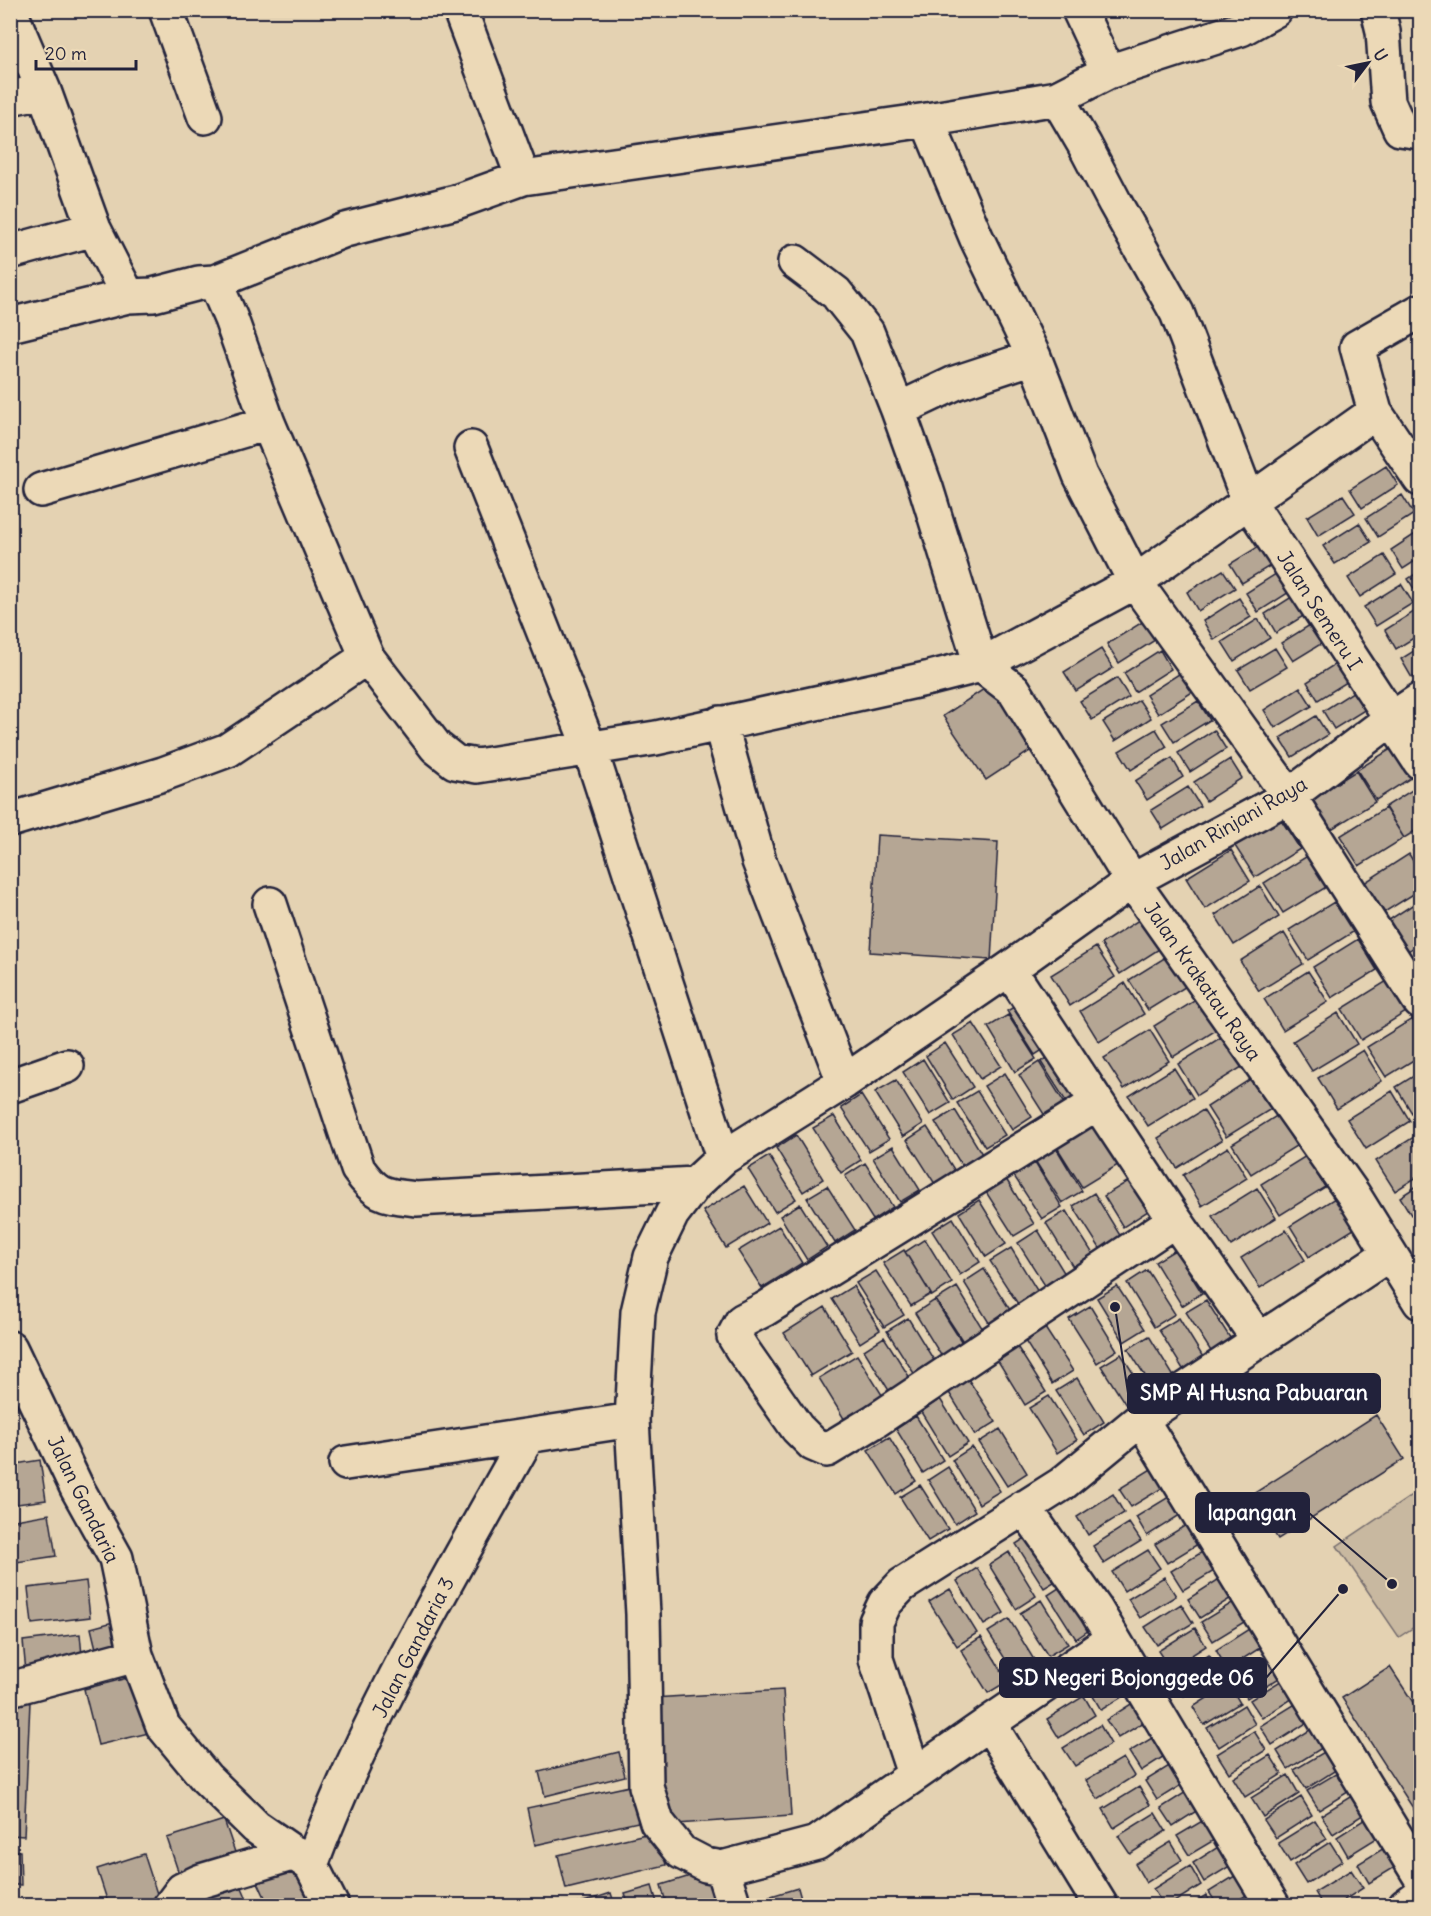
<svg xmlns="http://www.w3.org/2000/svg" width="1431" height="1916" viewBox="0 0 1431 1916" font-family="Delius,sans-serif">
	<rect width="100%" height="100%" fill="#e4d2b2"/>
	<filter id="ink" filterUnits="userSpaceOnUse"><feTurbulence type="fractalNoise" baseFrequency=".0167" numOctaves="2"/><feDisplacementMap in="SourceGraphic" scale="12" xChannelSelector="R" yChannelSelector="G"/><feConvolveMatrix kernelMatrix="1 2 1 2 8 2 1 2 1" color-interpolation-filters="sRGB"/></filter>
	<g filter="url(#ink)">
		<!-- green -->
		<path fill="#c8b8a0" stroke="#756d6e" stroke-width="1.5" d="M1420 1490V1623L1399 1637 1337 1546Z"/>
		<!-- building -->
		<path fill="#b5a694" stroke="#22223b" stroke-width="1.5" d="M1386 466 1398 485 1362 508 1350 489Z
			M1343 495 1355 513 1318 536 1307 517Z
			M1402 495 1414 514 1378 537 1366 518Z
			M1359 523 1371 542 1335 564 1323 546Z
			M1420 531V558L1403 569 1391 550Z
			M1266 542 1278 561 1242 583 1230 564Z
			M1384 555 1396 574 1360 597 1348 578Z
			M1223 570 1235 588 1198 611 1187 592Z
			M1282 570 1294 589 1258 612 1246 593Z
			M1420 571V597H1419L1408 579Z
			M1401 584 1413 603 1376 626 1364 607Z
			M1301 591 1313 610 1276 633 1265 614Z
			M1239 598 1251 617 1214 640 1203 621Z
			M1420 608V634L1396 649 1385 630Z
			M1258 619 1270 638 1234 661 1222 642Z
			M1318 620 1329 639 1293 661 1281 643Z
			M1144 621 1155 640 1119 663 1107 644Z
			M1420 647V673L1412 678 1401 659Z
			M1275 648 1287 667 1250 689 1238 670Z
			M1101 649 1113 668 1076 691 1064 672Z
			M1160 650 1171 669 1135 692 1124 673Z
			M1343 659 1355 677 1318 700 1307 682Z
			M1182 672 1194 691 1158 714 1146 695Z
			M1117 678 1129 697 1092 720 1080 701Z
			M990 685 1033 749 986 780 943 716Z
			M1300 687 1312 706 1275 728 1264 710Z
			M1359 688 1371 706 1334 729 1323 711Z
			M1139 700 1151 718 1115 741 1103 722Z
			M1198 701 1210 720 1174 742 1162 723Z
			M1316 716 1328 735 1292 757 1280 738Z
			M1156 729 1167 747 1131 770 1119 751Z
			M1214 730 1226 749 1190 772 1178 753Z
			M1402 742 1420 772 1376 800 1357 770Z
			M1172 758 1183 777 1147 800 1135 781Z
			M1230 759 1242 778 1206 801 1194 782Z
			M1356 771 1375 802 1330 830 1311 799Z
			M1420 785V828L1404 838 1385 807Z
			M1188 787 1200 806 1163 829 1151 810Z
			M1385 808 1404 838 1359 866 1340 836Z
			M1280 818 1300 849 1255 877 1235 846Z
			M877 835 998 842 991 960 870 952Z
			M1420 846V862L1413 851Z
			M1231 850 1250 881 1205 909 1186 878Z
			M1409 854 1420 873V890L1383 913 1364 883Z
			M1309 855 1328 886 1283 913 1264 883Z
			M1260 886 1279 917 1234 945 1215 915Z
			M1420 900V943L1408 951 1389 920Z
			M1334 902 1353 932 1308 960 1289 930Z
			M1145 916 1164 946 1120 974 1101 944Z
			M1284 933 1303 964 1259 991 1240 961Z
			M1358 939 1377 970 1332 998 1313 967Z
			M1096 947 1115 977 1070 1006 1051 975Z
			M1174 952 1193 982 1148 1010 1129 980Z
			M1308 971 1328 1002 1283 1030 1264 999Z
			M1387 981 1406 1012 1361 1040 1342 1009Z
			M1125 983 1144 1014 1099 1042 1080 1011Z
			M1199 998 1218 1029 1173 1057 1154 1026Z
			M1028 999 1055 1042 1035 1055 1007 1011Z
			M1338 1013 1357 1044 1312 1071 1293 1041Z
			M1008 1015 1036 1059 1015 1072 988 1027Z
			M1412 1019 1420 1032V1056L1386 1077 1367 1047Z
			M973 1023 1001 1066 980 1079 953 1035Z
			M1150 1030 1169 1061 1124 1089 1104 1058Z
			M1223 1036 1242 1067 1197 1095 1178 1064Z
			M945 1043 973 1087 953 1100 926 1056Z
			M1061 1049 1089 1093 1069 1106 1041 1062Z
			M1363 1050 1382 1081 1337 1109 1318 1078Z
			M923 1059 950 1103 930 1115 903 1072Z
			M1039 1062 1067 1107 1047 1119 1019 1075Z
			M1174 1068 1193 1098 1148 1126 1129 1096Z
			M1420 1072V1115L1415 1118 1396 1087Z
			M1005 1073 1032 1117 1012 1130 984 1086Z
			M1252 1078 1271 1109 1226 1137 1207 1107Z
			M896 1080 923 1124 903 1137 875 1092Z
			M977 1091 1005 1135 985 1147 957 1103Z
			M1392 1091 1410 1121 1366 1149 1347 1119Z
			M861 1095 889 1139 869 1151 841 1108Z
			M955 1110 982 1154 962 1166 935 1122Z
			M1203 1110 1222 1140 1177 1168 1158 1138Z
			M1278 1115 1296 1146 1251 1174 1232 1144Z
			M834 1116 861 1160 841 1173 813 1128Z
			M1099 1117 1126 1160 1082 1187 1055 1144Z
			M927 1127 955 1171 935 1184 907 1140Z
			M1420 1133V1175L1395 1191 1376 1161Z
			M796 1135 823 1179 803 1192 776 1148Z
			M893 1146 920 1190 900 1202 873 1158Z
			M1055 1146 1082 1191 1062 1203 1034 1159Z
			M1228 1147 1247 1178 1202 1206 1183 1175Z
			M769 1156 796 1199 775 1212 748 1169Z
			M1306 1156 1325 1187 1280 1215 1261 1184Z
			M865 1163 893 1207 873 1220 845 1176Z
			M1035 1163 1062 1207 1042 1219 1014 1176Z
			M1140 1174 1159 1204 1123 1227 1104 1196Z
			M1006 1179 1034 1224 1014 1236 986 1192Z
			M1420 1184V1209L1411 1215 1400 1197Z
			M744 1186 767 1223 726 1248 703 1211Z
			M827 1186 855 1230 835 1243 807 1198Z
			M1257 1188 1276 1218 1231 1246 1212 1216Z
			M1094 1193 1121 1237 1101 1250 1073 1206Z
			M1335 1198 1354 1229 1309 1257 1290 1226Z
			M979 1200 1006 1244 986 1257 959 1213Z
			M800 1204 827 1247 807 1260 780 1216Z
			M1066 1211 1093 1254 1073 1267 1046 1223Z
			M953 1218 980 1262 960 1275 932 1231Z
			M779 1226 802 1263 762 1288 738 1251Z
			M1038 1230 1065 1274 1046 1287 1018 1243Z
			M1286 1230 1305 1260 1260 1288 1241 1258Z
			M925 1239 952 1283 932 1296 905 1252Z
			M1011 1248 1038 1292 1018 1304 990 1261Z
			M904 1250 931 1294 911 1306 883 1263Z
			M1175 1250 1202 1293 1182 1306 1155 1262Z
			M984 1269 1012 1313 991 1326 964 1282Z
			M1147 1270 1175 1314 1154 1327 1127 1283Z
			M876 1271 904 1315 884 1327 856 1283Z
			M853 1286 880 1330 860 1343 832 1299Z
			M1117 1286 1145 1329 1124 1342 1097 1298Z
			M957 1287 984 1331 964 1343 936 1300Z
			M935 1300 963 1344 942 1357 915 1313Z
			M1206 1300 1234 1344 1214 1356 1186 1312Z
			M1090 1306 1117 1350 1097 1363 1069 1319Z
			M825 1307 852 1351 811 1376 784 1333Z
			M908 1318 935 1362 915 1375 887 1331Z
			M1179 1318 1206 1362 1186 1374 1159 1330Z
			M1045 1328 1073 1371 1052 1384 1025 1341Z
			M1149 1336 1176 1380 1156 1393 1128 1349Z
			M884 1337 912 1381 891 1394 864 1350Z
			M1018 1348 1046 1392 1025 1405 998 1361Z
			M1121 1354 1149 1398 1129 1410 1101 1366Z
			M857 1355 884 1398 846 1422 819 1378Z
			M1077 1378 1104 1422 1084 1435 1056 1391Z
			M968 1379 996 1422 975 1435 948 1391Z
			M1049 1396 1077 1440 1057 1453 1029 1408Z
			M940 1399 968 1443 948 1456 921 1412Z
			M1376 1415 1404 1459 1278 1539 1250 1496Z
			M916 1416 943 1460 923 1473 896 1429Z
			M1000 1429 1027 1473 1007 1486 979 1442Z
			M889 1437 916 1481 896 1494 868 1450Z
			M972 1447 1000 1491 979 1504 952 1460Z
			M40 1460 46 1500 10 1505V1465Z
			M1156 1466 1167 1485 1131 1507 1119 1489Z
			M948 1467 975 1511 955 1524 928 1480Z
			M920 1485 948 1529 928 1541 900 1497Z
			M1113 1494 1124 1513 1088 1535 1077 1517Z
			M1172 1495 1183 1513 1147 1536 1136 1517Z
			M49 1514 56 1556 10 1563V1521Z
			M1191 1522 1203 1541 1167 1563 1155 1544Z
			M1129 1523 1141 1541 1104 1564 1093 1546Z
			M1036 1531 1064 1576 1044 1588 1016 1544Z
			M1207 1549 1219 1568 1183 1590 1171 1571Z
			M1148 1550 1160 1568 1124 1591 1112 1572Z
			M1009 1552 1036 1596 1016 1609 989 1565Z
			M977 1568 1004 1613 984 1625 957 1581Z
			M1224 1576 1236 1595 1200 1618 1188 1599Z
			M1164 1577 1176 1596 1140 1618 1128 1599Z
			M86 1581 90 1617 32 1624 28 1588Z
			M1068 1582 1095 1626 1076 1639 1048 1595Z
			M950 1589 977 1633 957 1646 929 1602Z
			M1041 1600 1068 1644 1048 1656 1020 1613Z
			M1237 1600 1249 1619 1213 1641 1201 1622Z
			M1181 1604 1193 1623 1157 1645 1145 1627Z
			M1009 1619 1036 1663 1016 1676 988 1632Z
			M117 1621 126 1654 99 1661 91 1628Z
			M1252 1627 1263 1646 1227 1669 1216 1650Z
			M1195 1628 1206 1646 1170 1669 1158 1651Z
			M80 1634 83 1666 26 1672 23 1641Z
			M981 1637 1008 1681 988 1693 961 1650Z
			M1209 1655 1221 1673 1184 1696 1173 1678Z
			M1272 1656 1284 1675 1247 1698 1235 1679Z
			M1390 1667 1420 1713V1819L1342 1698Z
			M1126 1668 1138 1687 1101 1710 1090 1691Z
			M139 1675 153 1732 98 1745 84 1689Z
			M1287 1677 1298 1695 1262 1718 1250 1700Z
			M1229 1684 1240 1703 1204 1725 1193 1707Z
			M783 1690 791 1816 662 1825 653 1698Z
			M1084 1696 1095 1715 1059 1738 1047 1719Z
			M1142 1697 1154 1716 1118 1738 1106 1720Z
			M10 1701 30 1702 24 1836 10 1835Z
			M1297 1703 1308 1722 1272 1745 1260 1726Z
			M1244 1705 1255 1724 1219 1747 1207 1728Z
			M1100 1725 1111 1744 1075 1766 1063 1748Z
			M1313 1728 1325 1746 1288 1769 1277 1751Z
			M1165 1730 1177 1748 1141 1771 1129 1752Z
			M1254 1731 1266 1750 1229 1773 1217 1754Z
			M1331 1748 1342 1766 1306 1789 1294 1770Z
			M619 1752 625 1776 545 1796 539 1772Z
			M1270 1755 1282 1774 1245 1797 1233 1778Z
			M1123 1758 1134 1776 1098 1799 1086 1780Z
			M1182 1758 1194 1777 1157 1800 1145 1781Z
			M1344 1769 1356 1787 1319 1810 1307 1791Z
			M1288 1775 1299 1794 1263 1817 1251 1798Z
			M639 1784 647 1820 535 1845 527 1808Z
			M1197 1785 1209 1803 1173 1826 1161 1808Z
			M1139 1787 1150 1805 1114 1828 1103 1809Z
			M1358 1792 1369 1811 1333 1834 1321 1815Z
			M1301 1797 1312 1815 1276 1838 1264 1820Z
			M1155 1813 1166 1831 1130 1854 1118 1836Z
			M1214 1814 1226 1833 1189 1855 1177 1836Z
			M1373 1814 1385 1833 1348 1856 1337 1837Z
			M224 1820 238 1861 181 1880 167 1838Z
			M1315 1820 1327 1839 1290 1862 1278 1843Z
			M658 1831 666 1865 566 1889 558 1855Z
			M1229 1840 1241 1859 1204 1882 1193 1863Z
			M1171 1842 1182 1860 1146 1883 1135 1864Z
			M1330 1842 1342 1861 1306 1884 1294 1865Z
			M1394 1842 1405 1861 1369 1883 1358 1864Z
			M10 1851H20L21 1885H10Z
			M144 1854 161 1906H109L97 1869Z
			M294 1863 314 1904 269 1906 257 1880Z
			M1190 1866 1201 1885 1168 1906H1164L1153 1889Z
			M1246 1869 1258 1888 1229 1906H1218L1209 1892Z
			M710 1870 721 1906H667L661 1885Z
			M1351 1870 1363 1888 1335 1906H1323L1315 1892Z
			M237 1876 250 1906H178Z
			M652 1886 658 1906H629L625 1894Z
			M798 1888 803 1906 741 1905Z
			M611 1893 615 1906H575L574 1905Z
			M1206 1895 1213 1906H1189Z
			M10 1901 28 1903V1906H10Z"/>
		<g fill="none" stroke-linecap="round" stroke-linejoin="round">
			<!-- minor casing -->
			<g stroke="#22223b" stroke-width="38">
				<path id="minor" d="M166 10 205 117
					M460 10 523 178
					M1079 10 1108 72
					M1378 10 1383 31 1388 102 1400 129 1420 132
					M10 11 44 91 94 229 128 296
					M10 98 44 91
					M1057 98 1084 144 1115 203 1177 313 1249 502 1420 762
					M927 120 976 237 1034 357 1080 475 1135 582 1289 796 1420 1002
					M10 252 94 229
					M795 262 836 293 867 332 898 410
					M215 282 345 230 456 202 523 178 927 120 1057 98 1108 72 1241 29 1275 10
					M1420 311 1357 347 1375 412 1420 479
					M10 325 128 296 153 295 199 283 215 282 231 319 268 423 367 657 436 747 455 762 477 766 656 738 930 678 981 665 1135 582 1375 412
					M471 448 590 749 723 1158
					M41 490 268 423
					M981 665 1014 690 1132 881 1353 1194 1420 1302
					M981 665 926 488 898 410 955 383 1034 357
					M720 723 759 861 844 1082
					M10 820 163 774 228 750 367 657
					M270 904 358 1169C377 1196 384 1195 416 1199L695 1184
					M1009 969 1175 1220 1259 1340
					M10 1086 67 1066
					M1097 1103 765 1309 742 1321 734 1336 742 1349 797 1428 813 1444 827 1450 875 1421 1175 1220
					M10 1348 77 1488 116 1558 136 1655 163 1726 206 1778 256 1827 311 1865 332 1906
					M1141 1419 1420 1876
					M346 1463 632 1420
					M1024 1507 1096 1610 1273 1906
					M10 1689 136 1655
					M989 1723 817 1843 722 1868 706 1865 681 1852 657 1822 646 1786 643 1614 632 1420 638 1312 651 1257 672 1214 695 1184 723 1158 844 1082 1009 969 1132 881 1289 796 1391 719 1420 700
					M914 1774 876 1659V1622L885 1603 902 1585 1062 1484 1141 1419 1389 1254
					M311 1865C367 1715 450 1576 528 1436
					M722 1868 734 1906
					M170 1906 182 1890 201 1881 295 1853
					M1101 1906 989 1723 1113 1639
					M1405 1906 1420 1895"/>
			</g>
			<!-- minor -->
			<use href="#minor" stroke="#ecd9b7" stroke-width="33"/>
		</g>
	</g>
	<g text-anchor="middle" dominant-baseline="central" stroke-width="4.5" stroke-linejoin="round" paint-order="stroke">
		<!-- street labels -->
		<g font-size="20" fill="#22223b" stroke="#ecd9b7">
			<text transform="translate(1320 610) rotate(57)">Jalan Semeru I</text>
			<text transform="translate(1233 823) rotate(-30)">Jalan Rinjani Raya</text>
			<text transform="translate(1203 981) rotate(55)">Jalan Krakatau Raya</text>
			<text transform="translate(84 1499) rotate(64)">Jalan Gandaria</text>
			<text transform="translate(413 1647) rotate(-63)">Jalan Gandaria 3</text>
		</g>
	</g>
	<!-- callouts -->
	<path fill="none" stroke="#22223b" stroke-width="2" d="M1115 1307L1128 1393M1392 1584L1309 1513M1343 1589L1266 1678"/>
	<g fill="#22223b" stroke="#ecd9b7" stroke-width="2">
		<circle cx="1115" cy="1307" r="6"/>
		<circle cx="1392" cy="1584" r="6"/>
		<circle cx="1343" cy="1589" r="6"/>
	</g>
	<g fill="#22223b" stroke="#22223b" stroke-width="2">
		<rect x="1128" y="1374" width="252" height="39" rx="6"/>
		<rect x="1196" y="1493" width="113" height="39" rx="6"/>
		<rect x="1000" y="1658" width="266" height="39" rx="6"/>
	</g>
	<g font-size="21" text-anchor="middle" font-weight="bold" fill="#fff">
		<text x="1254" y="1400">SMP Al Husna Pabuaran</text>
		<text x="1252" y="1520">lapangan</text>
		<text x="1133" y="1685">SD Negeri Bojonggede 06</text>
	</g>
	<!-- margin -->
	<rect width="1431" height="1916" fill="none" stroke="#ecd9b7" stroke-width="36"/>
	<rect x="18" y="18" width="1395" height="1880" fill="none" stroke="#22223b" stroke-width="2" filter="url(#ink)"/>
	<!-- north arrow -->
	<g transform="translate(1368 63) rotate(58)" stroke="#ecd9b7" stroke-width="4.5" paint-order="stroke">
	<path d="M0-4.5L10 22L0 15L-10 22Z" fill="#22223b"/>
	<text y="-9" font-size="16" font-weight="bold" text-anchor="middle" fill="#22223b">U</text>
	</g>
	<!-- scale -->
	<path d="M36 60v9h100v-9" fill="none" stroke="#22223b" stroke-width="3"/>
	<text x="45" y="60" font-size="18" fill="#22223b" stroke="#ecd9b7" stroke-width="4.5" paint-order="stroke">20 m</text>
</svg>
